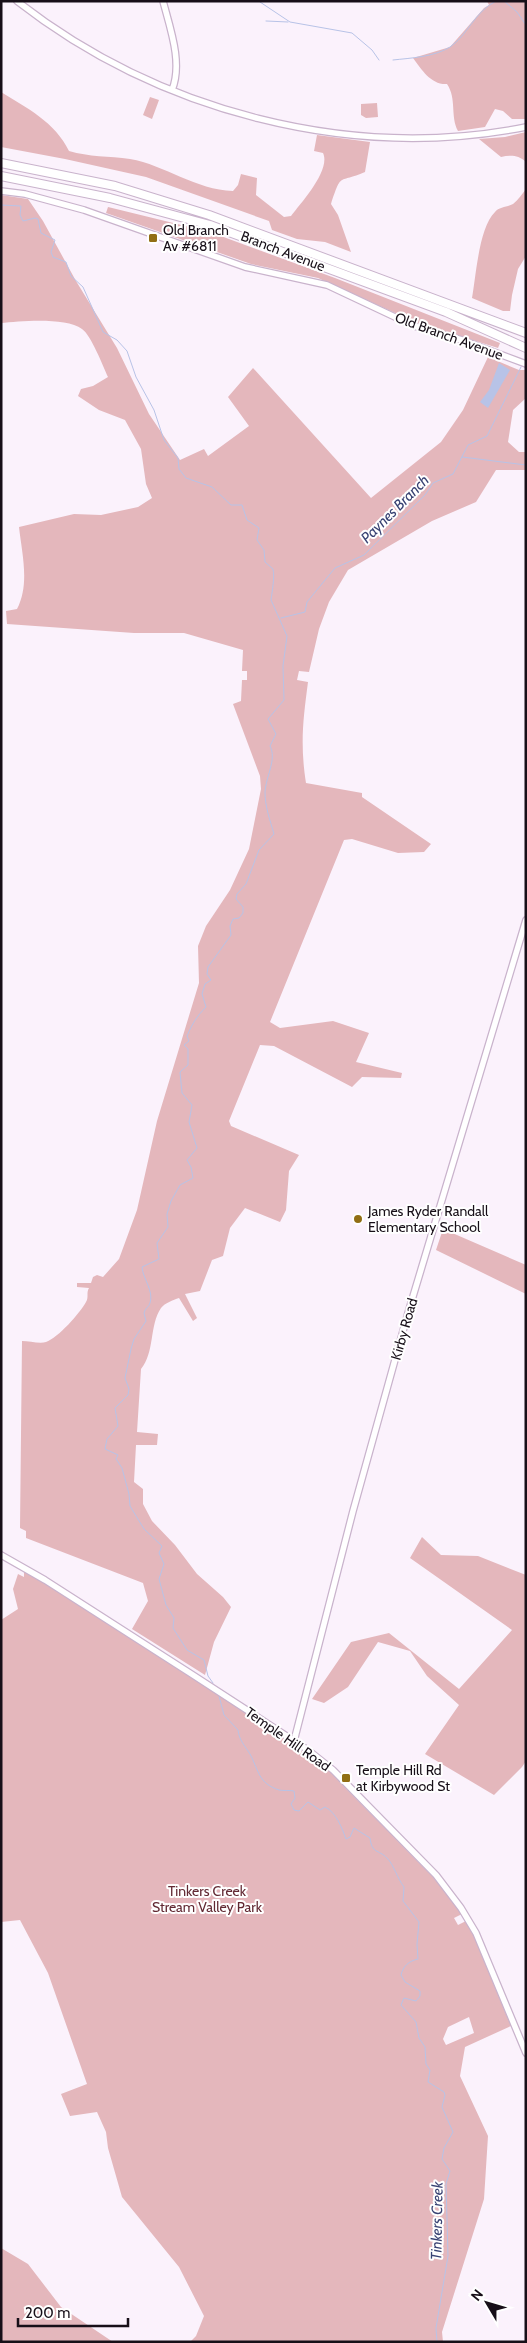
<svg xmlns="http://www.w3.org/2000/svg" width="527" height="2343" viewBox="0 0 527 2343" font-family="Cabin,sans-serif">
	<rect width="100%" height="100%" fill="#fbf2fc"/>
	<!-- green -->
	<path fill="#e4b7bc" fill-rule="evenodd" d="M487 1H526V119H512L503 111 495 109 485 127 458 131C450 116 457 99 447 84 431 85 422 70 413 58L450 47 484 8 489 5Z
		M1 92C27 108 55 122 69 151 89 157 109 156 130 159 165 165 196 190 233 191L238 185 241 174 257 178 256 195 284 217 291 216C302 202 331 170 323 153L314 151 317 135 370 142 365 172C338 184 342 171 331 204L338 215 351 252 325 242 297 239 272 230 269 221 146 177 65 159 1 147Z
		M150 97 159 100 152 119 143 115Z
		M377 103 378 117 366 118 361 115V104Z
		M526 132V162C518 155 511 155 501 157L479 139 505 137Z
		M526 189V256L518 269 512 295 510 311H503L472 298C476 276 479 227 495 212 499 207 508 207 513 204 518 200 522 194 526 189Z
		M1 195 28 199 43 221 76 281 117 348 149 414 180 460 204 449 208 456 249 426 228 397 253 368 371 498 441 442 463 410 488 357 519 370H526V398L513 410 508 442 519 452H526V470H496L476 502 432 521 348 570 329 602 319 629 309 672 299 671 297 680 308 682C303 720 300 745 306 783L362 793V797L431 844 424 852 398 853 352 839 344 840 270 1022 280 1028 333 1021 369 1033 356 1062 402 1073 401 1078 362 1077 352 1087 274 1046 260 1045 229 1121 231 1126 299 1155 289 1171 286 1210 280 1222 245 1208 230 1228 223 1256 212 1260 200 1291 185 1294 197 1318 193 1321 179 1298C173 1300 165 1303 161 1308 149 1326 155 1352 141 1369L137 1432 158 1434 157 1445H136L134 1482 143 1489V1504L152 1521 175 1545 197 1574 223 1597 231 1607 214 1642 205 1675 132 1629 148 1601 143 1583 26 1538V1531L20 1528 22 1341C29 1341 40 1344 46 1342 58 1338 80 1313 86 1302 89 1297 86 1293 89 1288L77 1287V1283H91L93 1277 97 1275 103 1277 119 1259 137 1210 157 1121 199 983 198 946 206 926 230 890 249 849 261 789 260 776 233 704 241 701 242 680H247V671H242L243 650 184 633H134L7 624 6 611 17 609C30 584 22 554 19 527L74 514 101 515 138 507 152 498 146 484 141 449 125 420 99 410 78 396 81 389 93 386 108 377C103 366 91 335 82 329 66 317 21 321 1 323Z
		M108 207 210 232 335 278 500 343 498 348 415 322 318 278 251 264 106 213Z
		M443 1229 526 1265V1294L436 1250Z
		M422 1537 441 1555 478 1556 526 1575V1761L522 1767 494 1795 425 1754 459 1705 427 1676 410 1651 378 1642 348 1687 324 1703 312 1699 351 1642 389 1633 459 1689 512 1630 410 1558Z
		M24 1571 40 1579 282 1736 319 1765 321 1763 433 1877 462 1914 454 1918 458 1925 466 1921 473 1934 511 2026 465 2047 460 2076 488 2136 484 2199 442 2332 443 2342H190L196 2336 204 2316 179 2267 122 2197 108 2148 106 2132 97 2112 70 2116 61 2094 87 2084 48 1973 20 1920 1 1922V1620L18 1609 13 1589 18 1574 24 1577ZM469 2017 474 2033 446 2045 443 2039 448 2027Z
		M1 2248 28 2264 61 2307 113 2342H1Z"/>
	<!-- water -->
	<path fill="#b8c3e7" d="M499 363 510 370 488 408 480 402 489 390Z"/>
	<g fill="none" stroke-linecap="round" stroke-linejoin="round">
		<!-- stream -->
		<path stroke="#b8c3e7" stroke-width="1" d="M504 1 517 12 526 25
			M260 2 290 22 352 33 372 50 379 60
			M266 21 288 22
			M393 60C411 58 434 57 450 47 468 35 474 12 496 1
			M1 205 21 206 20 215 23 221 35 218 38 219 41 233 55 240 51 252 53 257 66 262 71 276 83 287 103 332 117 340 127 351 136 377 154 410 164 440 178 458 179 469 186 478 212 487 231 505H242L247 520 259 528 257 540 264 550 265 562 273 569C275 577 272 592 271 600L287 636 283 666 284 700 268 719 276 734 270 746C277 759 266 776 265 792 265 807 270 820 274 834L259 850 246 884 237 894 236 899 243 907V913L239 918 233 919 230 926 231 935 208 967 207 974 211 980 205 984 202 994 206 1007C197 1016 192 1024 187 1036L189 1041 184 1045 188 1049V1065L180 1072 182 1093 192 1105 189 1122 197 1148 187 1160 191 1167 193 1178 180 1185 171 1201 167 1214 168 1227 157 1243 159 1259 142 1267C143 1279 154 1291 150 1303 149 1307 145 1308 144 1313L146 1321 134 1339 131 1349 125 1378 129 1389 128 1395 115 1408 118 1426 107 1439 105 1449 118 1455 116 1459 122 1468 129 1494 130 1506 144 1529 162 1546 159 1553 164 1564 159 1579 166 1605 174 1618 173 1628 187 1650 204 1660 208 1676 213 1683
			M525 360 526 359
			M462 457 526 465
			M281 618 305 612 307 602 335 568 364 555 425 495 433 483 453 474 468 445 487 436 521 367
			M219 1696 224 1715 238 1730C239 1740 245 1746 250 1754 259 1771 258 1783 279 1790 284 1791 289 1790 294 1791L295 1798 291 1804 294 1810 299 1811 308 1802 320 1810 325 1807C336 1812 342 1828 346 1839L350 1837 354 1828 370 1838C372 1854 378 1849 387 1858 394 1865 397 1878 404 1887L403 1901 419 1922 417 1944 418 1959C409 1961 403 1966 401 1975L405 1982 420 1991V1996L416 2001 404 1998 401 2005 416 2022 419 2038 425 2047 426 2064 430 2070 428 2082 444 2092 445 2095 442 2107 453 2132 444 2148 442 2159 450 2171 446 2184 448 2256 436 2328 437 2342"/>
		<!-- secondary casing -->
		<g stroke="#c9b3cc" stroke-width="8">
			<path id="secondary" d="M17 1C158 111 349 162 526 127
				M163 1C170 28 183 63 172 90
				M1 191 25 194 84 210 245 267 327 285 414 326 462 340 526 364
				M1 1555 45 1580 193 1675 308 1750 333 1770 436 1875 461 1908 476 1933 526 2053
				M294 1741 353 1511 408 1313 526 920"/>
		</g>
		<!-- highway casing -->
		<g stroke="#c9b3cc" stroke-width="10">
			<path id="highway" d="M1 163 115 186 209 215 526 333
				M1 176 110 198 210 225 446 312 526 348"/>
		</g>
		<!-- secondary -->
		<use href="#secondary" stroke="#fff" stroke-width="5.5"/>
		<!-- highway -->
		<use href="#highway" stroke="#fff" stroke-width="8"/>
	</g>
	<!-- markers -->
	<g fill="#916e14" stroke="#fff" stroke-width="2">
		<rect x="148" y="233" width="10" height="10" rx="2.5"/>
		<circle cx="358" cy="1219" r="5"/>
		<rect x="341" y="1773" width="10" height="10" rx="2.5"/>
	</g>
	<g text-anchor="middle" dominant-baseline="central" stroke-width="4" stroke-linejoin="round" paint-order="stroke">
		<!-- poi labels -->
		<g font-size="14" fill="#170f18" stroke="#fff" text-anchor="start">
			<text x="163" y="230">Old Branch<tspan x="163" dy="16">Av #6811</tspan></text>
			<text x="368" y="1211">James Ryder Randall<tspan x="368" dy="16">Elementary School</tspan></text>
			<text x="356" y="1770">Temple Hill Rd<tspan x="356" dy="16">at Kirbywood St</tspan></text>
		</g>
		<!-- street labels -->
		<g font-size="14" fill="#170f18" stroke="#fff">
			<text transform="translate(283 251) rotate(21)">Branch Avenue</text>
			<text transform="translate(449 336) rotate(20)">Old Branch Avenue</text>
			<text transform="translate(404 1329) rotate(-74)">Kirby Road</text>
			<text transform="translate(288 1739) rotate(35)">Temple Hill Road</text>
		</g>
		<!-- park labels -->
		<g font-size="14" fill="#622933" stroke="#fff">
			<text x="207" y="1891">Tinkers Creek<tspan x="207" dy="16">Stream Valley Park</tspan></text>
		</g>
		<!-- water labels -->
		<g font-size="15" font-style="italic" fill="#384273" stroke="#fff">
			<text transform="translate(395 509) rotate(-45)">Paynes Branch</text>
			<text transform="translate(437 2221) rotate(-89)">Tinkers Creek</text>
		</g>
	</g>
	<!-- border -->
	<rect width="527" height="2343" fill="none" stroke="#170f18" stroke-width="5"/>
	<!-- north arrow -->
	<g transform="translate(487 2303) rotate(308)" stroke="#ffffff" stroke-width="4" paint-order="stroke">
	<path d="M0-4L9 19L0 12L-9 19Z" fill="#170f18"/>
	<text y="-8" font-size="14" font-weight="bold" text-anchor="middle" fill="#170f18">N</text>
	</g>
	<!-- scale -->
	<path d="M18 2318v8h110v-8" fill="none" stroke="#170f18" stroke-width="2.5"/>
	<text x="25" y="2318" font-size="15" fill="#170f18" stroke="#ffffff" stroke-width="4" paint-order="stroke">200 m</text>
</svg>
